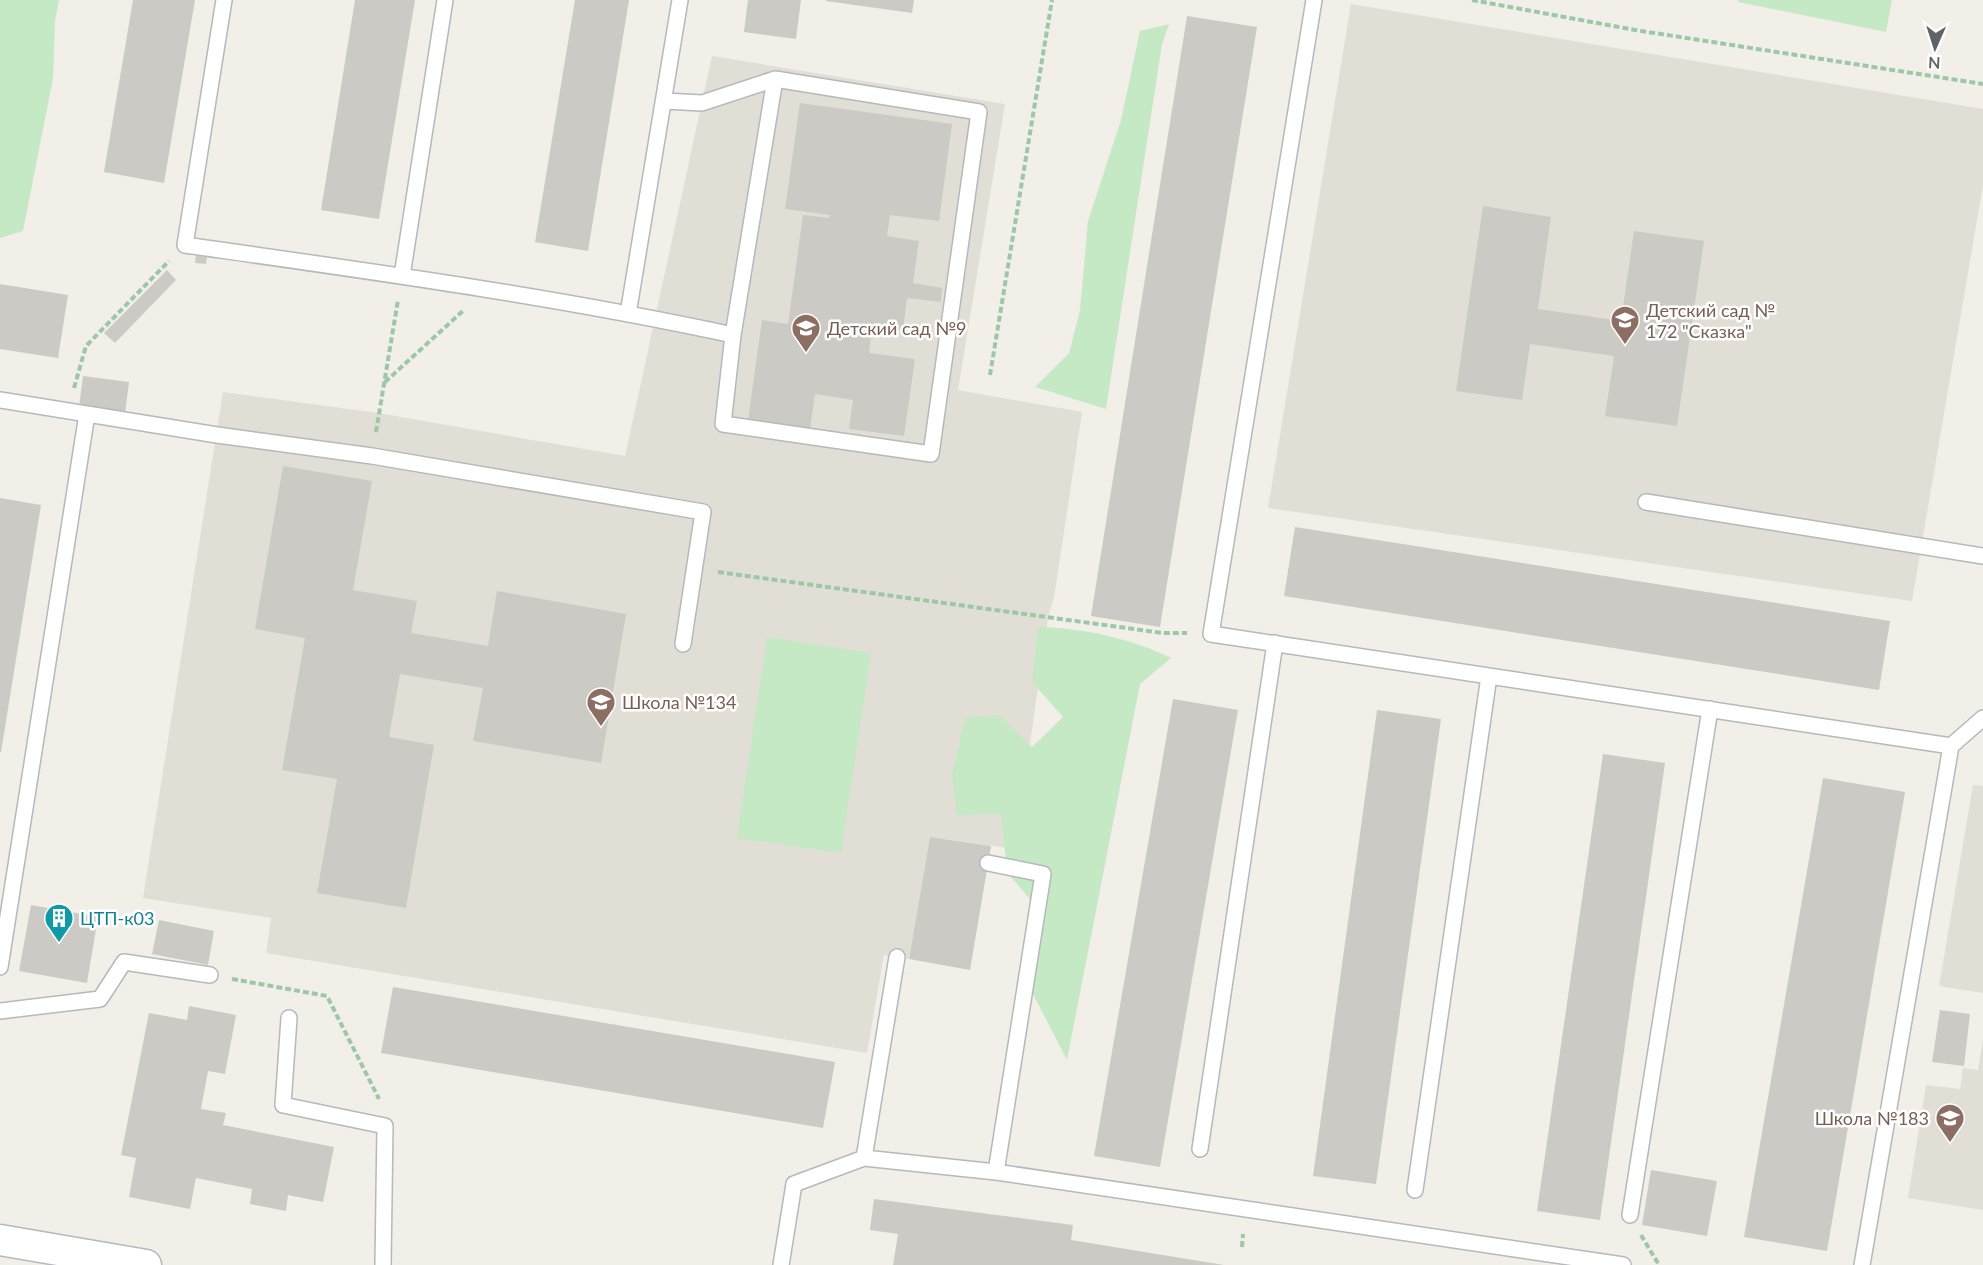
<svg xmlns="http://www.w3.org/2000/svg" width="1983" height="1265" viewBox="0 0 1983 1265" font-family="Lato,sans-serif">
	<rect width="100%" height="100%" fill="#f1efe8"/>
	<!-- education -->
	<path fill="#e1ded6" d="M1351 4 1983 109V185L1912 601 1268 508Z
		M712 56 1005 104 958 390 1082 412 1054 598 1048 617 1015 849 930 837 909 959 884 955 867 1053 266 953 271 918 143 898 223 392 378 413 625 456Z
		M1973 785 1983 786V993L1939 986Z
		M1983 1039V1210L1908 1198 1926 1085 1960 1089 1963 1068 1978 1070Z"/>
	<!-- green -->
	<path fill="#c5e8c5" d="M0 0H59L55 21 53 78 23 231 0 238Z
		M1738 0H1892L1886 32 1738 2Z
		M1169 24 1162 44 1106 409 1035 387 1069 353 1080 310 1088 221 1121 120 1140 31Z
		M1038 627C1083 628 1130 638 1171 658L1140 684 1067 1060 1032 992 1043 915 1007 872 1001 814 957 815 952 775 965 718 999 715 1032 747 1063 717 1032 682Z
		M767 637 871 653 841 853 737 838Z"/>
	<!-- building -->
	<path fill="#cccac5" d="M133 0H195L164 183 104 172Z
		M355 0H415L379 219 321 210Z
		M575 0H629L588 251 535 242Z
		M748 0H801L796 39 744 32Z
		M826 0H914L912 13 826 1Z
		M1187 16 1257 27 1160 627 1091 616Z
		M800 103 952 124 939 221 890 215 887 236 919 241 913 283 942 288 941 302 907 298 903 331 872 327 869 353 915 359 904 436 849 429 853 400 815 394 810 429 748 420 762 320 788 324 803 215 829 218 830 215 785 209Z
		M1483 206 1551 217 1538 309 1621 321 1634 231 1704 241 1677 426 1605 416 1614 356 1530 344 1522 400 1456 391Z
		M196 255 207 257 206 264 195 263Z
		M167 270 176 280 115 343 104 333Z
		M0 284 68 295 58 358 0 349Z
		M83 376 129 382 125 414 79 407Z
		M283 466 372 481 353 590 417 601 411 633 488 646 497 591 626 614 601 763 473 741 483 688 400 674 389 737 434 745 406 908 317 893 337 779 282 770 305 638 255 629Z
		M0 498 41 505 1 752H0Z
		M1295 527 1890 621 1879 690 1284 596Z
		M1173 699 1238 710 1160 1167 1094 1156Z
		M1377 710 1441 719 1376 1184 1313 1176Z
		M1603 754 1665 763 1600 1220 1537 1211Z
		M1823 778 1905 792 1827 1251 1744 1237Z
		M930 837 991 846 970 970 909 959Z
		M31 905 98 917 87 983 19 971Z
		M159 920 214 931 208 965 152 954Z
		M393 987 835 1062 823 1128 381 1053Z
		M189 1006 236 1015 225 1074 208 1071 201 1109 226 1113 223 1125 334 1147 323 1202 288 1195 286 1211 250 1204 252 1189 196 1178 190 1209 129 1197 136 1158 121 1155 149 1013 187 1020Z
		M1940 1010 1970 1014 1964 1066 1932 1062Z
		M1651 1170 1717 1181 1707 1236 1642 1225Z
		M874 1199 1073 1225 1071 1240 1224 1265H893L898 1234 870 1230Z"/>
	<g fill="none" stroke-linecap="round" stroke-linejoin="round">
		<!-- service casing -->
		<g stroke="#b5b8bc" stroke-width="18">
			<path id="service" d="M224 0 185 245C368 271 552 296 733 335L775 79 702 103 664 101
				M1314 0 1211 634 1951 746
				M402 276 445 0
				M628 314 680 0
				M733 335 723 424 931 454 979 112 775 79
				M0 400 217 435 372 456 703 512 683 644
				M1646 502 1983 556
				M988 863 1043 874 996 1172
				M0 967 87 414
				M0 1011 100 999 124 962 210 975
				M289 1018 283 1105 385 1126 383 1265
				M1200 1149 1275 643
				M864 1158 897 957
				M1415 1190 1489 676
				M1630 1215 1710 709
				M781 1265 794 1184 864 1158 996 1172 1623 1265
				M1862 1265 1951 746 1983 718"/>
		</g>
		<!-- minor casing -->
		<g stroke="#b5b8bc" stroke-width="33">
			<path id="minor" d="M0 1240 146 1265"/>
		</g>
		<!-- path -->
		<path stroke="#9cc7a9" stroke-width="4" stroke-dasharray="6 3" stroke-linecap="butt" d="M1472 0 1635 30 1983 84
			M990 375 1052 0
			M385 382 464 310
			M74 388 86 346 169 261
			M376 432 398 300
			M718 572 1163 633H1187
			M232 979 327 996 379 1099
			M1641 1235 1659 1265
			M1242 1247 1243 1234"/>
		<!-- service -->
		<use href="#service" stroke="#fff" stroke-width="15"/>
		<!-- minor -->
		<use href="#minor" stroke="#fff" stroke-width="30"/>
	</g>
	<!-- icons -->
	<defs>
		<g id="school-pin" transform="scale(1.5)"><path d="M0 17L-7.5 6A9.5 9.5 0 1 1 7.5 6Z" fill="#8d6e63" stroke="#fff"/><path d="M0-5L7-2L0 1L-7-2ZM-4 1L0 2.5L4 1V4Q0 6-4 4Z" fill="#fff"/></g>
		<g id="building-pin" transform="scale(1.5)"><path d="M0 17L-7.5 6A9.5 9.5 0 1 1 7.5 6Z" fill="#0f9aa8" stroke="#fff"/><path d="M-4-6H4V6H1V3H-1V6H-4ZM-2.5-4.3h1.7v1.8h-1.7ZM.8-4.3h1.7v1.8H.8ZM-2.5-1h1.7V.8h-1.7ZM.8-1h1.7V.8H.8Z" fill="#fff"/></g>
	</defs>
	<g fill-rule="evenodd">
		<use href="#school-pin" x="1625" y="320"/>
		<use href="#school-pin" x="806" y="328"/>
		<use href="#school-pin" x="601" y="702"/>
		<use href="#building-pin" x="59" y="918"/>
		<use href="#school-pin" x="1950" y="1118"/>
	</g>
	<g text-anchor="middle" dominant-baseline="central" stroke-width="5" stroke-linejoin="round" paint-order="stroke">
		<!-- education labels -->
		<g font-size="18" fill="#785e54" stroke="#fff" text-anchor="start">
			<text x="1646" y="310">Детский сад №<tspan x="1646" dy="21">172 "Сказка"</tspan></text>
			<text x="827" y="328">Детский сад №9</text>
			<text x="622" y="702">Школа №134</text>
			<text x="1929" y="1118" text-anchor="end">Школа №183</text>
		</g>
		<!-- culture labels -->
		<g font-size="18" fill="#0d838f" stroke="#fff" text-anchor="start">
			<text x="80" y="918">ЦТП-к03</text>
		</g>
	</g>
	<!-- north arrow -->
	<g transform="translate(1935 48) rotate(183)" stroke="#ffffff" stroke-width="4.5" paint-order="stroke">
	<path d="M0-4.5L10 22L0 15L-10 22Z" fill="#5f6368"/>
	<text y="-9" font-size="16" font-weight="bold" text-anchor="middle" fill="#5f6368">N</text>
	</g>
</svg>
